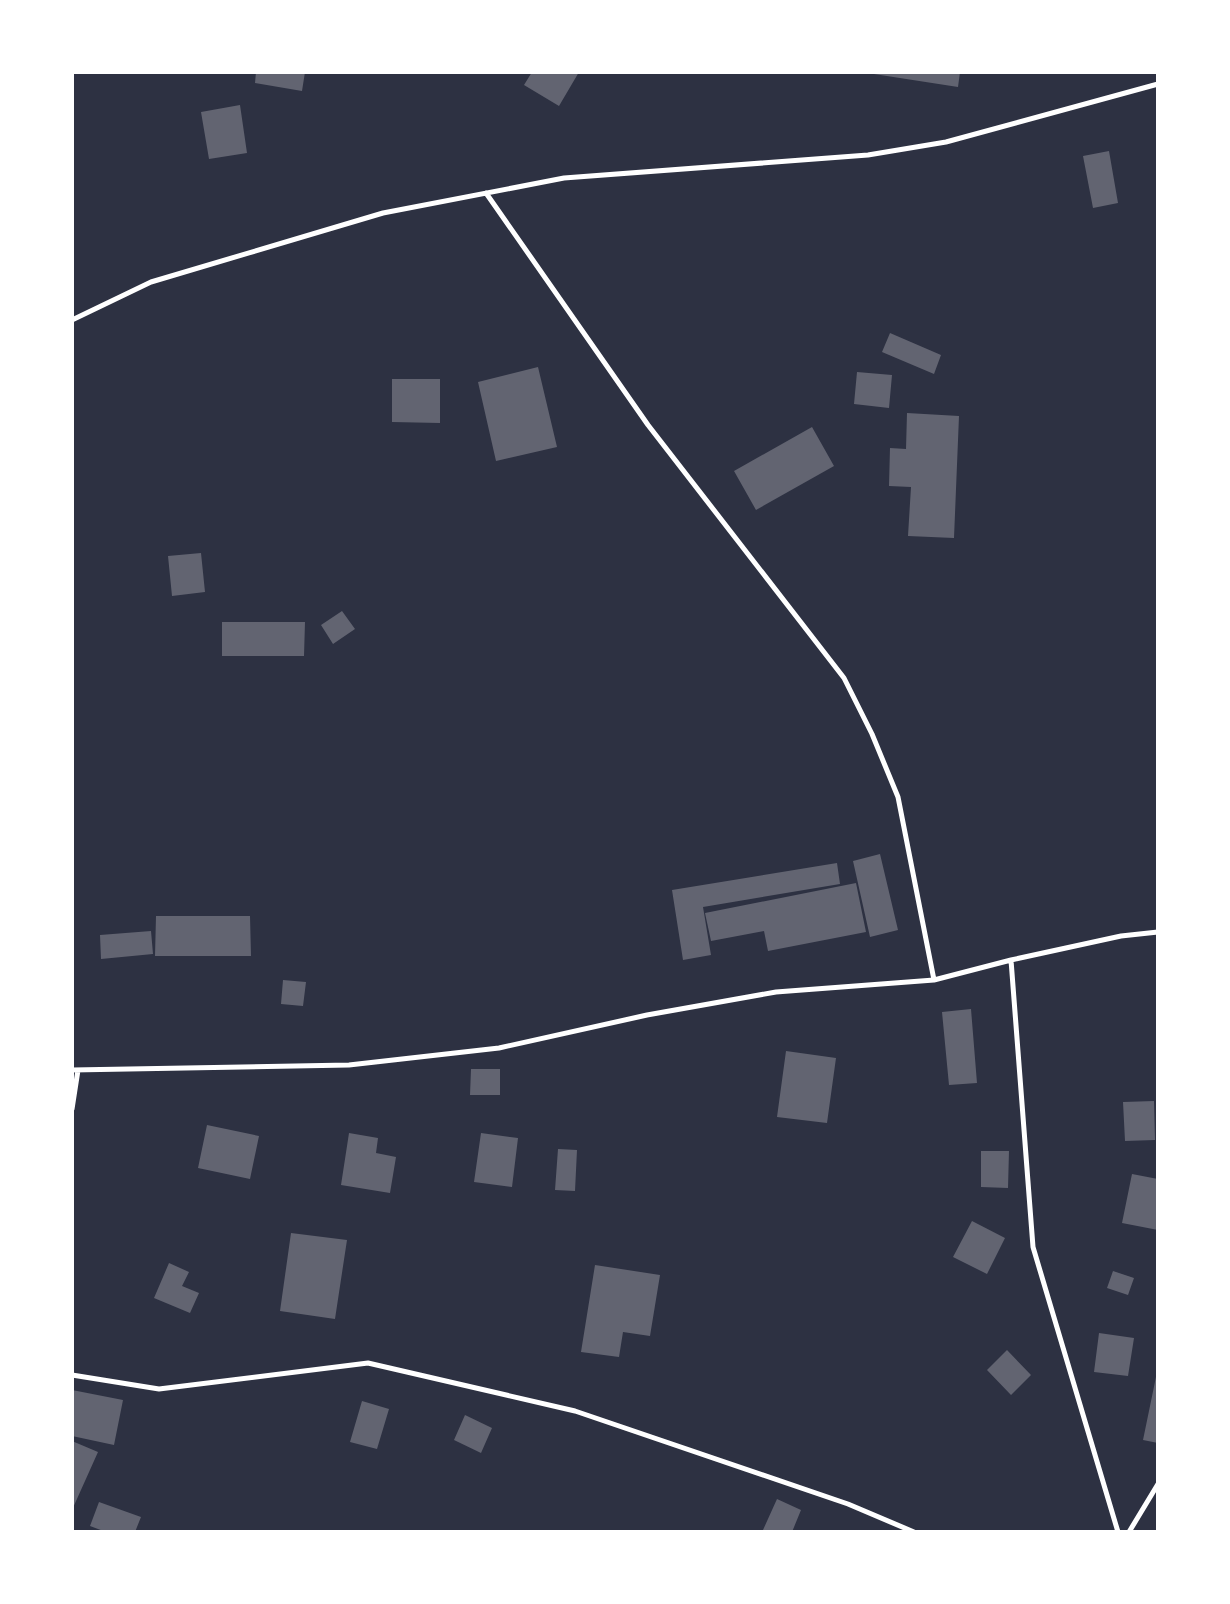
<svg xmlns="http://www.w3.org/2000/svg" width="1230" height="1604" viewBox="0 0 1230 1604" font-family="Inter,sans-serif">
	<rect width="100%" height="100%" fill="#2d3142"/>
	<!-- building -->
	<path fill="#626471" d="M256 72H305L302 91 255 83Z
		M532 72H579L559 106 524 85Z
		M861 72H960L958 87Z
		M240 105 247 153 209 159 201 112Z
		M1109 151 1118 203 1093 208 1083 156Z
		M890 333 941 355 934 374 882 352Z
		M538 367 557 447 496 461 478 382Z
		M857 372 892 375 889 408 854 404Z
		M392 379H440V423L392 422Z
		M907 413 959 416 954 538 908 536 911 487 889 486 890 448 906 449Z
		M812 427 834 466 756 510 734 471Z
		M201 553 205 592 172 596 168 556Z
		M342 611 355 629 333 644 321 625Z
		M222 622H305L304 656H222Z
		M880 854 898 930 870 937 853 861Z
		M837 863 840 884 703 907 711 955 683 960 672 890Z
		M856 883 866 932 768 951 764 931 711 941 705 913Z
		M156 916H250L251 956H155Z
		M151 931 153 954 101 959 100 935Z
		M283 980 306 982 303 1006 281 1004Z
		M971 1009 977 1083 949 1085 942 1012Z
		M786 1051 836 1058 827 1123 777 1117Z
		M471 1069H500V1095H470Z
		M1154 1101 1155 1140 1125 1141 1123 1102Z
		M207 1125 259 1136 250 1179 198 1168Z
		M349 1133 378 1138 376 1153 396 1157 390 1193 341 1185Z
		M481 1133 518 1138 512 1187 474 1182Z
		M558 1149 577 1150 575 1191 555 1190Z
		M981 1151H1009L1008 1188 981 1187Z
		M1132 1174 1158 1179V1230L1122 1223Z
		M972 1221 1005 1238 987 1274 953 1257Z
		M291 1233 347 1240 335 1319 280 1311Z
		M169 1263 189 1272 182 1286 199 1293 190 1313 154 1298Z
		M595 1265 660 1275 650 1336 623 1332 619 1357 581 1352Z
		M1113 1271 1134 1278 1128 1295 1107 1288Z
		M1099 1333 1134 1338 1128 1376 1094 1372Z
		M1007 1350 1031 1375 1011 1395 987 1370Z
		M1157 1372H1158V1443L1143 1440Z
		M72 1390 123 1400 114 1445 72 1436Z
		M362 1401 389 1409 377 1449 350 1442Z
		M465 1415 492 1428 481 1453 454 1440Z
		M72 1441 98 1452 72 1510Z
		M777 1499 801 1510 792 1532 763 1530Z
		M99 1502 141 1517 135 1532H106L90 1526Z"/>
	<g fill="none" stroke-linecap="round" stroke-linejoin="round">
		<!-- minor -->
		<path stroke="#fff" stroke-width="5" d="M486 193 648 425 844 678 872 734 898 797 934 980
			M72 320 151 282 383 213 564 178 868 155 946 142 1158 84
			M1011 960 1033 1247 1118 1532
			M72 1070 349 1065 499 1048 647 1015 776 992 934 980 1011 960 1121 936 1158 932
			M72 1109 78 1070
			M72 1375 159 1389 368 1363 575 1411 848 1504 914 1532
			M1129 1532 1158 1484"/>
	</g>
	<!-- border -->
	<rect width="1230" height="1604" fill="none" stroke="#ffffff" stroke-width="148"/>
</svg>
